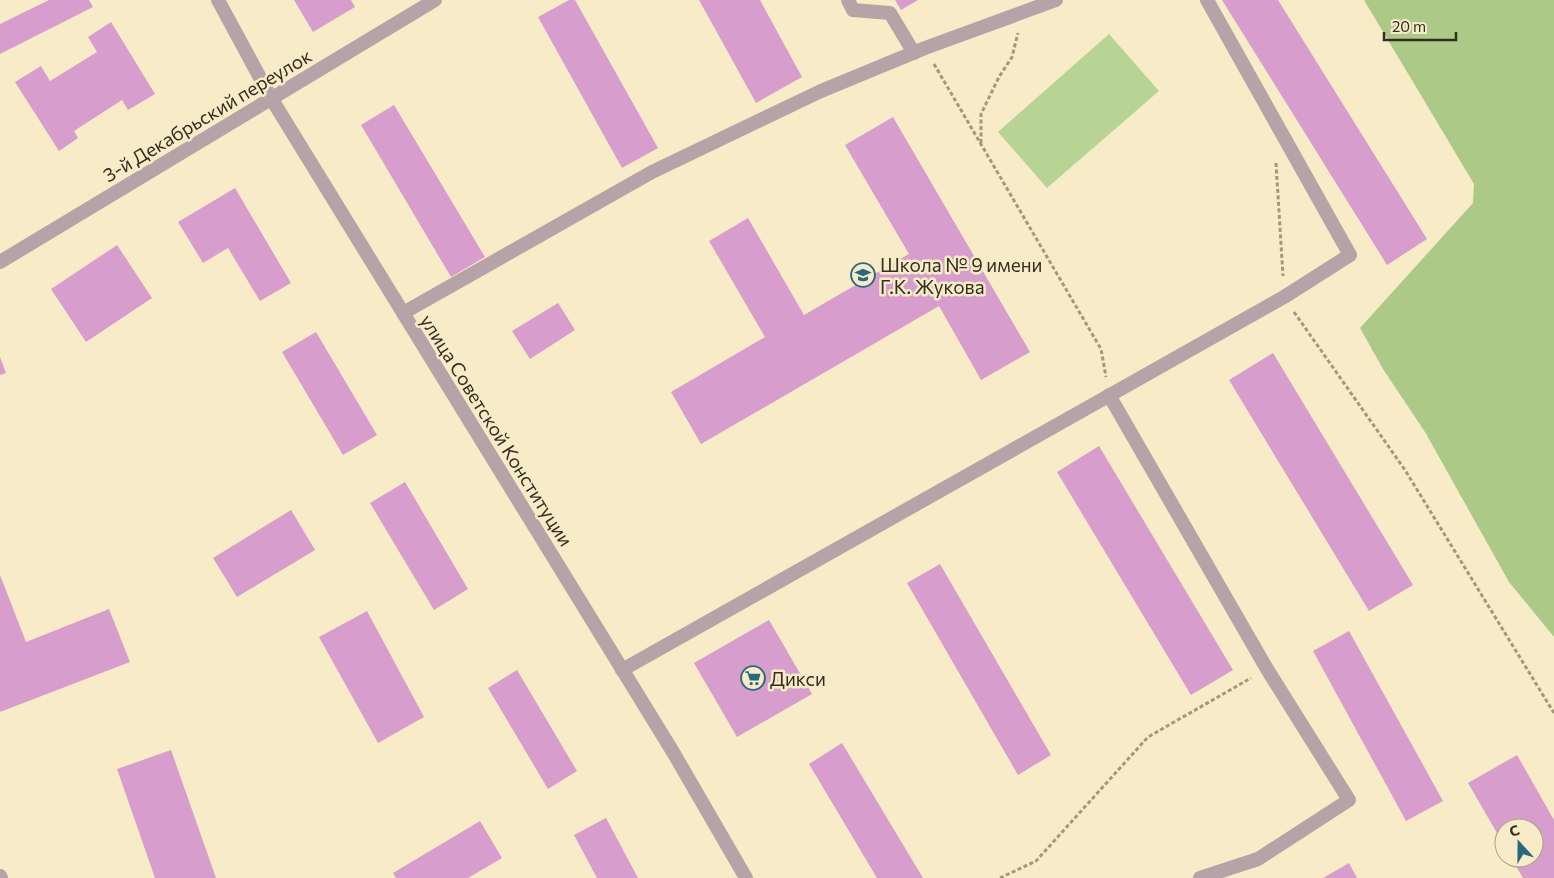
<svg xmlns="http://www.w3.org/2000/svg" width="1554" height="878" viewBox="0 0 1554 878" font-family="Commissioner,sans-serif">
	<rect width="100%" height="100%" fill="#f8ecc8"/>
	<!-- green -->
	<path fill="#b7d494" d="M1109 34 1159 91 1047 188 998 132Z"/>
	<!-- forest -->
	<path fill="#acc988" d="M1364 0H1554V637L1509 582 1425 432 1383 369 1360 328 1473 203 1474 184Z"/>
	<!-- building -->
	<path fill="#d69dcd" d="M49 0H89L93 7 0 54V24Z
		M294 0H351L355 7 313 32Z
		M569 0H575L658 148 622 168 538 17Z
		M699 0H760L802 77 756 103Z
		M895 0H918L901 10Z
		M1222 0H1278L1427 239 1387 265Z
		M111 22 155 94 128 110 122 100 74 131 78 138 59 151 15 82 41 66 50 81 97 52 88 37Z
		M394 105 485 257 451 277 361 125Z
		M893 117 1030 352 981 380 939 306 701 444 671 392 765 337 709 241 748 218 804 315 909 254 845 145Z
		M235 188 291 283 260 301 228 248 203 263 178 222Z
		M117 245 152 298 86 342 51 289Z
		M558 303 575 330 530 359 512 331Z
		M316 332 377 435 343 455 282 352Z
		M1273 353 1413 585 1369 611 1229 380Z
		M0 357 6 373 0 375Z
		M1099 446 1233 670 1191 695 1057 472Z
		M405 482 468 589 434 610 370 503Z
		M291 510 315 550 237 597 213 558Z
		M940 564 1051 755 1018 775 907 583Z
		M0 575 26 642 109 609 130 662 0 712Z
		M367 611 424 717 378 743 319 637Z
		M769 620 812 694 737 737 694 663Z
		M1349 631 1443 801 1406 821 1313 651Z
		M517 670 577 771 548 789 488 688Z
		M842 743 923 878H877L809 764Z
		M171 750 216 878H155L117 769Z
		M1517 755 1554 820V878H1523L1511 858H1534V828H1504V845L1468 783Z
		M606 818 638 878H597L574 835Z
		M480 821 502 858 468 878H396L393 873Z
		M1349 863 1357 878H1323Z"/>
	<g fill="none" stroke-linecap="round" stroke-linejoin="round">
		<!-- path -->
		<path stroke="#a1987d" stroke-width="3" stroke-dasharray="4 2.5" stroke-linecap="butt" d="M934 64 1101 349 1106 377
			M981 143V114L999 77 1012 57 1018 33
			M1276 163 1283 276
			M1294 312 1405 470 1554 713
			M1000 878 1036 861 1148 737 1251 678"/>
		<!-- service -->
		<path stroke="#b6a3a7" stroke-width="14" d="M848 0 853 10 890 13 914 53
			M1109 395 1267 669 1349 800 1258 859 1200 878
			M622 670 1284 297 1350 255 1207 0"/>
		<!-- minor -->
		<path stroke="#b6a3a7" stroke-width="14" d="M0 262 435 0
			M403 313 652 172 821 91 925 48 1056 0
			M0 876 1 878"/>
		<!-- tertiary -->
		<path stroke="#b6a3a7" stroke-width="14" d="M218 0 271 98 673 752 746 878"/>
	</g>
	<!-- icons -->
	<defs>
		<g id="school-ring" transform="scale(1.25)"><circle r="9.5" fill="#f8ecc8" stroke="#29697d" stroke-width="1.5"/><path d="M0-5L7-2L0 1L-7-2ZM-4 1L0 2.5L4 1V4Q0 6-4 4Z" fill="#29697d"/></g>
		<g id="supermarket-ring" transform="scale(1.25)"><circle r="9.5" fill="#f8ecc8" stroke="#29697d" stroke-width="1.5"/><path d="M-6-5.5h2.5l.6 2H6L4.5 2H-2.5L-4.4-4H-6ZM-1.5 3.2a1.3 1.3 0 1 0 .1 0ZM3 3.2a1.3 1.3 0 1 0 .1 0Z" fill="#29697d"/></g>
	</defs>
	<g fill-rule="evenodd">
		<use href="#school-ring" x="863" y="275"/>
		<use href="#supermarket-ring" x="753" y="678"/>
	</g>
	<g text-anchor="middle" dominant-baseline="central" stroke-width="5" stroke-linejoin="round" paint-order="stroke">
		<!-- street labels -->
		<g font-size="19" fill="#332e20" stroke="#f8ecc8">
			<text transform="translate(207 115) rotate(-31)">3-й Декабрьский переулок</text>
			<text transform="translate(497 430) rotate(58)">улица Советской Конституции</text>
		</g>
		<!-- poi labels -->
		<g font-size="19" fill="#332e20" stroke="#f8ecc8" text-anchor="start">
			<text x="880" y="264">Школа № 9 имени<tspan x="880" dy="22">Г.К. Жукова</tspan></text>
			<text x="770" y="678">Дикси</text>
		</g>
	</g>
	<!-- north arrow -->
	<g transform="translate(1519 843) rotate(339)"><circle r="24" fill="#f8ecc8" stroke="#a9a085"/>
	<path d="M0-4L9 19L0 12L-9 19Z" fill="#29697d"/>
	<text y="-8" font-size="14" font-weight="bold" text-anchor="middle" fill="#332e20">С</text>
	</g>
	<!-- scale -->
	<path d="M1384 32v8h72v-8" fill="none" stroke="#332e20" stroke-width="2.5"/>
	<text x="1392" y="32" font-size="15" fill="#332e20" stroke="#f8ecc8" stroke-width="4" paint-order="stroke">20 m</text>
</svg>
